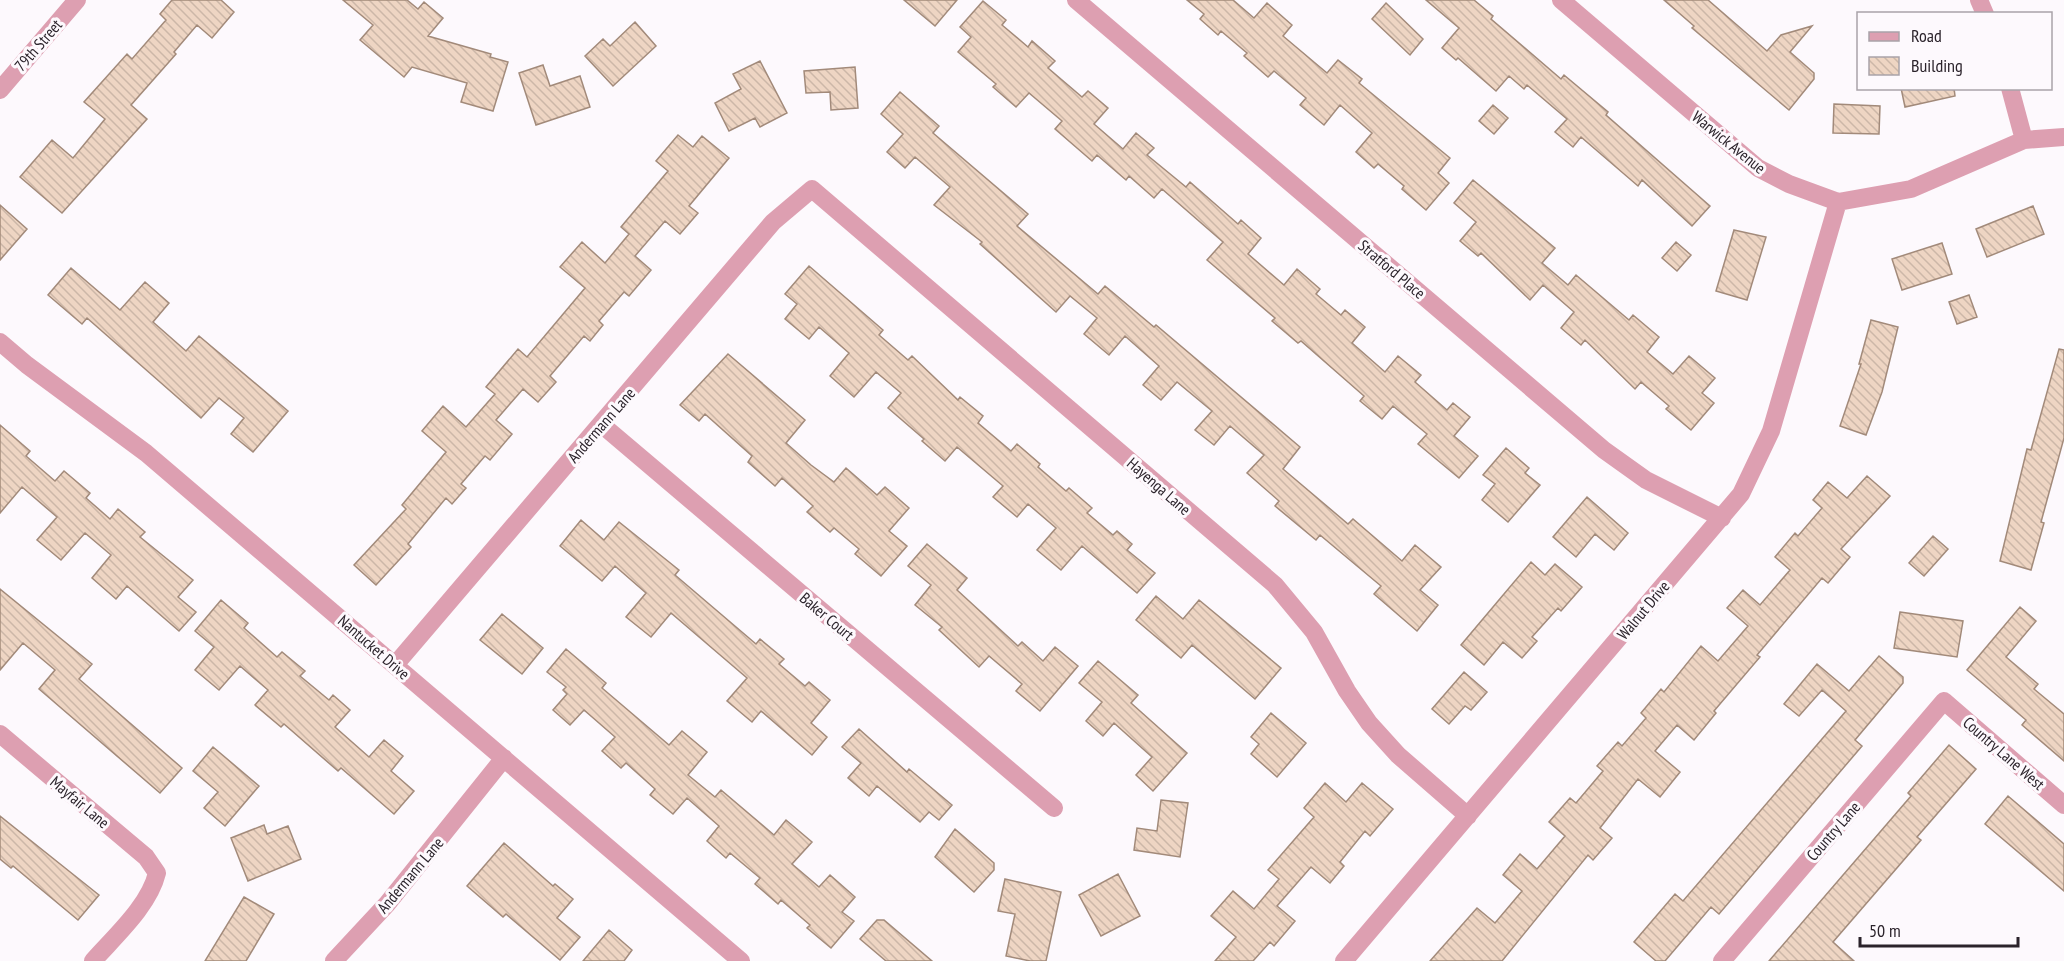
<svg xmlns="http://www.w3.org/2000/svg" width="2064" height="961" viewBox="0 0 2064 961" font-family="'PT Sans Narrow',sans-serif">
	<defs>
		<pattern id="building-back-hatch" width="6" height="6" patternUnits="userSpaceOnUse" patternTransform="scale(1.5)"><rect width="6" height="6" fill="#eed5c3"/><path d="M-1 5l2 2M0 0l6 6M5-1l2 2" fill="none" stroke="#ccb7a8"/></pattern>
	</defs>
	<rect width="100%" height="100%" fill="#fdf9fd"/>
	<!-- building -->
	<path fill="url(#building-back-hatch)" stroke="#a28a7a" stroke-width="1.5" d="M172 0H221L234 12 212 38 197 25 174 52 176 54 131 105 147 119 62 213 20 177 52 140 73 158 105 119 84 102 127 54 132 59 166 20 160 14Z
		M343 0H407L418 9 424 2 443 18 428 36 491 54 490 57 508 62 493 111 461 102 467 83 412 67 404 77 360 40 373 25Z
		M904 0H957L935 26Z
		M1187 0H1233L1254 18 1267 3 1292 25 1283 36 1327 73 1338 60 1362 79 1359 83 1450 158 1438 173 1449 183 1426 210 1402 189 1404 186 1378 164 1374 168 1356 152 1372 133 1340 105 1324 125 1300 105 1306 98 1274 71 1268 77 1244 56 1247 53 1221 31 1218 35 1200 19 1204 14Z
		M1426 0H1474L1493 16 1491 19 1561 79 1564 75 1608 112 1606 115 1710 206 1692 226 1642 180 1638 186 1581 137 1573 147 1555 132 1567 119 1527 85 1524 89 1509 76 1496 91 1458 58 1456 60 1442 48 1459 28Z
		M1664 0H1708L1767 51 1781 35 1812 26 1790 52 1814 73V79L1789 110 1692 28 1694 26Z
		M983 1 1006 20 1002 25 1028 47 1032 41 1055 61 1048 68 1082 97 1088 91 1108 108 1094 124 1123 149 1136 133 1154 148 1147 155 1186 187 1190 182 1238 224 1241 220 1261 238 1248 254 1284 285 1297 269 1320 289 1316 294 1341 315 1345 310 1365 327 1352 343 1385 372 1398 356 1421 375 1415 382 1447 410 1453 403 1470 417 1454 436 1478 456 1459 478 1418 444 1427 434 1393 406 1382 419 1360 401 1364 396 1301 341 1298 343 1272 321 1275 318 1207 260 1223 242 1162 189 1154 198 1129 176 1126 180 1097 155 1092 161 1055 129 1062 121 1029 93 1016 107 993 87 996 84 958 52 971 37 960 27Z
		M1386 3 1423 39 1410 55 1372 19Z
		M635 22 656 46 613 86 585 56 603 39 610 46Z
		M760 61 787 113 760 127 755 118 729 131 715 103 741 89 733 74Z
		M543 65 550 86 580 76 590 107 536 125 519 73Z
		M855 67 858 108 831 110 830 92 806 93 804 71Z
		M1901 88H1954L1955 96 1905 107Z
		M900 92 939 126 933 133 1028 214 1017 226 1098 294 1105 286 1154 327 1156 325 1300 447 1283 469 1348 524 1353 519 1402 561 1415 545 1441 567 1420 590 1438 605 1417 631 1374 594 1381 586 1320 535 1316 540 1275 506 1279 501 1247 473 1264 455 1230 426 1214 445 1195 430 1212 411 1177 382 1161 400 1143 385 1159 366 1125 336 1109 355 1084 334 1097 318 1070 296 1056 312 980 244 982 242 934 205 950 187 915 157 905 168 887 152 903 134 881 114Z
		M1834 104 1880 106 1879 134 1833 133Z
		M1493 105 1508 118 1494 134 1479 121Z
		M678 135 693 147 702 136 729 158 689 206 698 213 680 234 665 221 635 256 651 270 629 296 624 292 599 321 603 325 590 341 584 336 550 376 556 382 538 402 523 389 496 420 512 434 490 460 485 456 461 484 466 488 452 504 446 498 408 544 411 547 376 585 354 565 406 509 402 505 446 452 422 431 443 406 466 427 495 394 486 387 518 349 527 357 585 288 560 267 582 242 605 263 629 234 621 227 668 171 656 161Z
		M1473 180 1555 248 1542 263 1568 285 1576 275 1629 320 1633 315 1659 337 1647 352 1673 374 1689 356 1715 378 1702 393 1714 403 1691 430 1666 409 1669 406 1641 382 1635 389 1585 340 1581 345 1561 328 1574 312 1543 285 1530 300 1481 253 1478 256 1460 241 1476 222 1454 203Z
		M0 205 27 229 0 260Z
		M2033 206 2044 234 1987 257 1976 229Z
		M1734 230 1766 237 1747 300 1716 291Z
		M1676 242 1691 255 1677 271 1662 258Z
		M1942 243 1952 274 1902 290 1892 259Z
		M809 266 883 330 879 335 908 360 912 356 958 400 960 397 983 416 978 423 1011 451 1017 444 1040 464 1038 467 1066 491 1069 488 1092 508 1087 513 1113 535 1117 531 1132 544 1127 550 1155 573 1137 593 1082 546 1061 570 1037 550 1056 528 1028 504 1017 517 993 497 1003 486 957 447 945 461 922 441 924 439 888 408 901 393 876 372 854 397 830 376 849 353 819 327 809 339 785 319 797 304 785 294Z
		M71 268 120 310 145 282 169 303 153 322 186 351 199 336 288 411 253 452 231 434 244 418 219 398 201 418 87 318 82 324 48 295Z
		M1969 295 1977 317 1957 324 1949 302Z
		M1871 320 1898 327 1882 392 1866 435 1840 426 1861 364H1859Z
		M2059 349 2064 350V438L2041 522 2044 523 2031 570 2000 561 2027 449 2031 450Z
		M728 354 805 420 786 443 811 465 834 482 846 468 877 495 885 487 909 508 889 531 907 546 881 576 855 554 859 549 834 528 830 532 807 512 813 506 782 478 775 486 748 462 752 456 705 414 699 421 680 405Z
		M0 425 30 451 26 456 55 481 64 471 90 493 86 498 110 519 118 509 145 532 140 537 193 580 178 597 196 612 179 631 127 586 116 599 92 578 111 555 85 533 61 560 37 540 57 517 22 487 0 513Z
		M1506 448 1529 468 1525 473 1540 485 1508 522 1482 500 1495 484 1483 475Z
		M1867 476 1890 496 1841 549 1850 557 1828 583 1822 578 1757 655 1760 657 1714 711 1716 713 1694 740 1677 725 1655 751 1680 772 1660 797 1638 779 1600 828 1612 838 1593 860 1588 855 1502 961H1430L1477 908 1495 923 1522 891 1503 875 1520 854 1537 869 1565 836 1549 822 1570 798 1576 803 1603 771 1597 766 1618 742 1622 746 1646 718 1641 713 1661 689 1664 692 1701 646 1718 661 1748 626 1727 608 1743 590 1760 605 1790 570 1775 557 1795 533 1798 536 1822 508 1813 500 1828 482 1847 498Z
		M1587 497 1628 533 1614 550 1595 534 1576 557 1553 537Z
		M581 520 604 540 619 522 679 570 675 575 756 644 760 639 784 659 779 664 805 686 809 682 830 700 811 723 827 737 812 755 761 711 752 722 727 701 747 678 671 613 651 637 626 617 646 593 615 566 602 581 560 546Z
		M1933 536 1948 549 1924 576 1909 563Z
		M927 544 967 578 957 590 1018 646 1022 642 1043 661 1055 647 1078 666 1040 711 1016 691 1022 684 989 656 979 667 939 630 942 627 915 605 931 585 908 566Z
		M1531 562 1545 575 1555 564 1582 587 1561 611 1558 608 1532 637 1537 641 1522 658 1503 642 1484 665 1461 645Z
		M0 589 92 664 79 679 182 768 160 793 39 689 55 670 23 643 0 670Z
		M1156 596 1183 619 1199 600 1281 668 1255 699 1192 645 1181 658 1136 620Z
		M221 600 248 623 244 628 277 657 282 652 305 671 300 676 329 700 333 695 350 710 335 727 369 757 384 740 403 756 391 771 414 791 394 814 341 768 338 771 284 724 281 727 255 705 268 690 240 666 219 690 195 670 214 647 195 631Z
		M2020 607 2036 621 2006 657 2038 684 2034 689 2064 714V761L2022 725 2026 720 1967 670Z
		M1900 612 1963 621 1957 657 1894 648Z
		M502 614 543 648 522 674 480 640Z
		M566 649 606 683 602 688 669 745 682 731 707 752 688 775 715 797 721 790 774 835 786 820 812 842 792 864 819 887 830 875 855 897 842 912 854 921 831 948 807 928 810 925 781 900 778 904 755 884 760 878 730 853 726 858 707 841 719 826 687 798 673 814 650 795 655 789 626 763 621 768 602 751 615 737 584 710 570 725 553 710 567 694 563 690 566 687 547 672Z
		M1879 656 1903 677V683L1855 740 1862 746 1719 914 1711 907 1665 961H1656L1634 942 1675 894 1683 901 1846 711 1822 690 1799 716 1784 704 1817 664 1849 691Z
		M1098 661 1138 695 1131 703 1187 753 1153 791 1136 775 1152 757 1114 723 1103 736 1086 721 1102 702 1079 683Z
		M1464 672 1487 692 1471 710 1465 706 1449 724 1432 709Z
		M1271 713 1306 743 1277 777 1251 754 1259 744 1251 737Z
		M859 729 907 772 909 769 952 805 939 820 929 812 920 822 877 786 869 796 848 778 861 763 842 747Z
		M1949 745 1976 769 1917 837 1921 840 1833 942 1854 961H1769L1911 796 1908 793Z
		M213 747 259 786 225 826 204 808 218 792 193 771Z
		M1325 783 1346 802 1362 783 1393 809 1370 836 1365 831 1340 862 1344 866 1330 883 1311 867 1277 906 1295 921 1274 946 1270 942 1253 961H1215L1236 937 1211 916 1233 891 1254 909 1279 879 1268 870 1314 817 1304 808Z
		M2008 796 2064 844V891L1985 824Z
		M1161 800 1188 803 1180 857 1134 850 1137 828 1157 831Z
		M0 816 99 895 78 920 13 866 11 868 0 859Z
		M264 825 267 834 288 826 301 859 248 881 231 838Z
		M955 829 994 863V870L974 892 935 857Z
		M504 843 553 886 555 884 573 899 557 918 580 937 560 960 506 914 503 917 467 886Z
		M1118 874 1140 916 1101 936 1079 895Z
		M1005 879 1061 892 1046 961H1030L1006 956 1015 914 998 911Z
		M244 897 274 914 246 961H205Z
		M877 920H884L932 961H886L860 939Z
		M609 930 632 950 624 961H583Z"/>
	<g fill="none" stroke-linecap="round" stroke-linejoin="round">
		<!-- minor -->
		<path stroke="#dd9fb1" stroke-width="18" d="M1076 0 1604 450 1646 480 1722 518
			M1561 0 1758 168 1789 184 1838 202 1911 189 2024 140 2064 137
			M1979 0 1985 14
			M2010 88 2024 140
			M0 90 77 0
			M0 342 27 365 146 453 741 961
			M601 424 1054 808
			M395 665 773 222 812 189 1275 585 1314 632 1347 691 1369 723 1398 755 1468 816
			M0 734 146 857 157 873C149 906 115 936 93 961
			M334 961 387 904 504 758
			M1344 961 1741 494 1771 431 1838 202
			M1722 961 1944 701 2064 805"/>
	</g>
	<g text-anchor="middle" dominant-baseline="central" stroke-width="6" stroke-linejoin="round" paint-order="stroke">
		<!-- street labels -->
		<g font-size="16" fill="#2b232b" stroke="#fdf9fd">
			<text transform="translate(38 45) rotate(-49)">79th Street</text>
			<text transform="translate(1729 142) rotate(39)">Warwick Avenue</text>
			<text transform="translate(1392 269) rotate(40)">Stratford Place</text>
			<text transform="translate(601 425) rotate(-49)">Andermann Lane</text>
			<text transform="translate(1159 486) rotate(41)">Hayenga Lane</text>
			<text transform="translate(1643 610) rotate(-50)">Walnut Drive</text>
			<text transform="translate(827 616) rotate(40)">Baker Court</text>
			<text transform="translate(374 647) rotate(41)">Nantucket Drive</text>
			<text transform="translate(2004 753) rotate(41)">Country Lane West</text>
			<text transform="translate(80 802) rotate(40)">Mayfair Lane</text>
			<text transform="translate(1833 831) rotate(-49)">Country Lane</text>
			<text transform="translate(410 875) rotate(-50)">Andermann Lane</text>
		</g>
	</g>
	<!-- legend -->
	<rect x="1857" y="12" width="195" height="78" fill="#fdf9fd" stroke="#a9a3a9" stroke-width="1.5"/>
	<rect x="1869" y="32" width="30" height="9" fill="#dd9fb1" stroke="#a9a3a9" stroke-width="1.5"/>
	<text x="1911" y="42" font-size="18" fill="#2b232b">Road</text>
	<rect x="1869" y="57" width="30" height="18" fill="url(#building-back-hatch)" stroke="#a9a3a9" stroke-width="1.5"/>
	<text x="1911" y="72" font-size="18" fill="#2b232b">Building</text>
	<!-- scale -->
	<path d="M1860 937v9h158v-9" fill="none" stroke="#2b232b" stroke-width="3"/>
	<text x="1869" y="937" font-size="18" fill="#2b232b" stroke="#fdf9fd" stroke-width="4.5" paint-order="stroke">50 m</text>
</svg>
